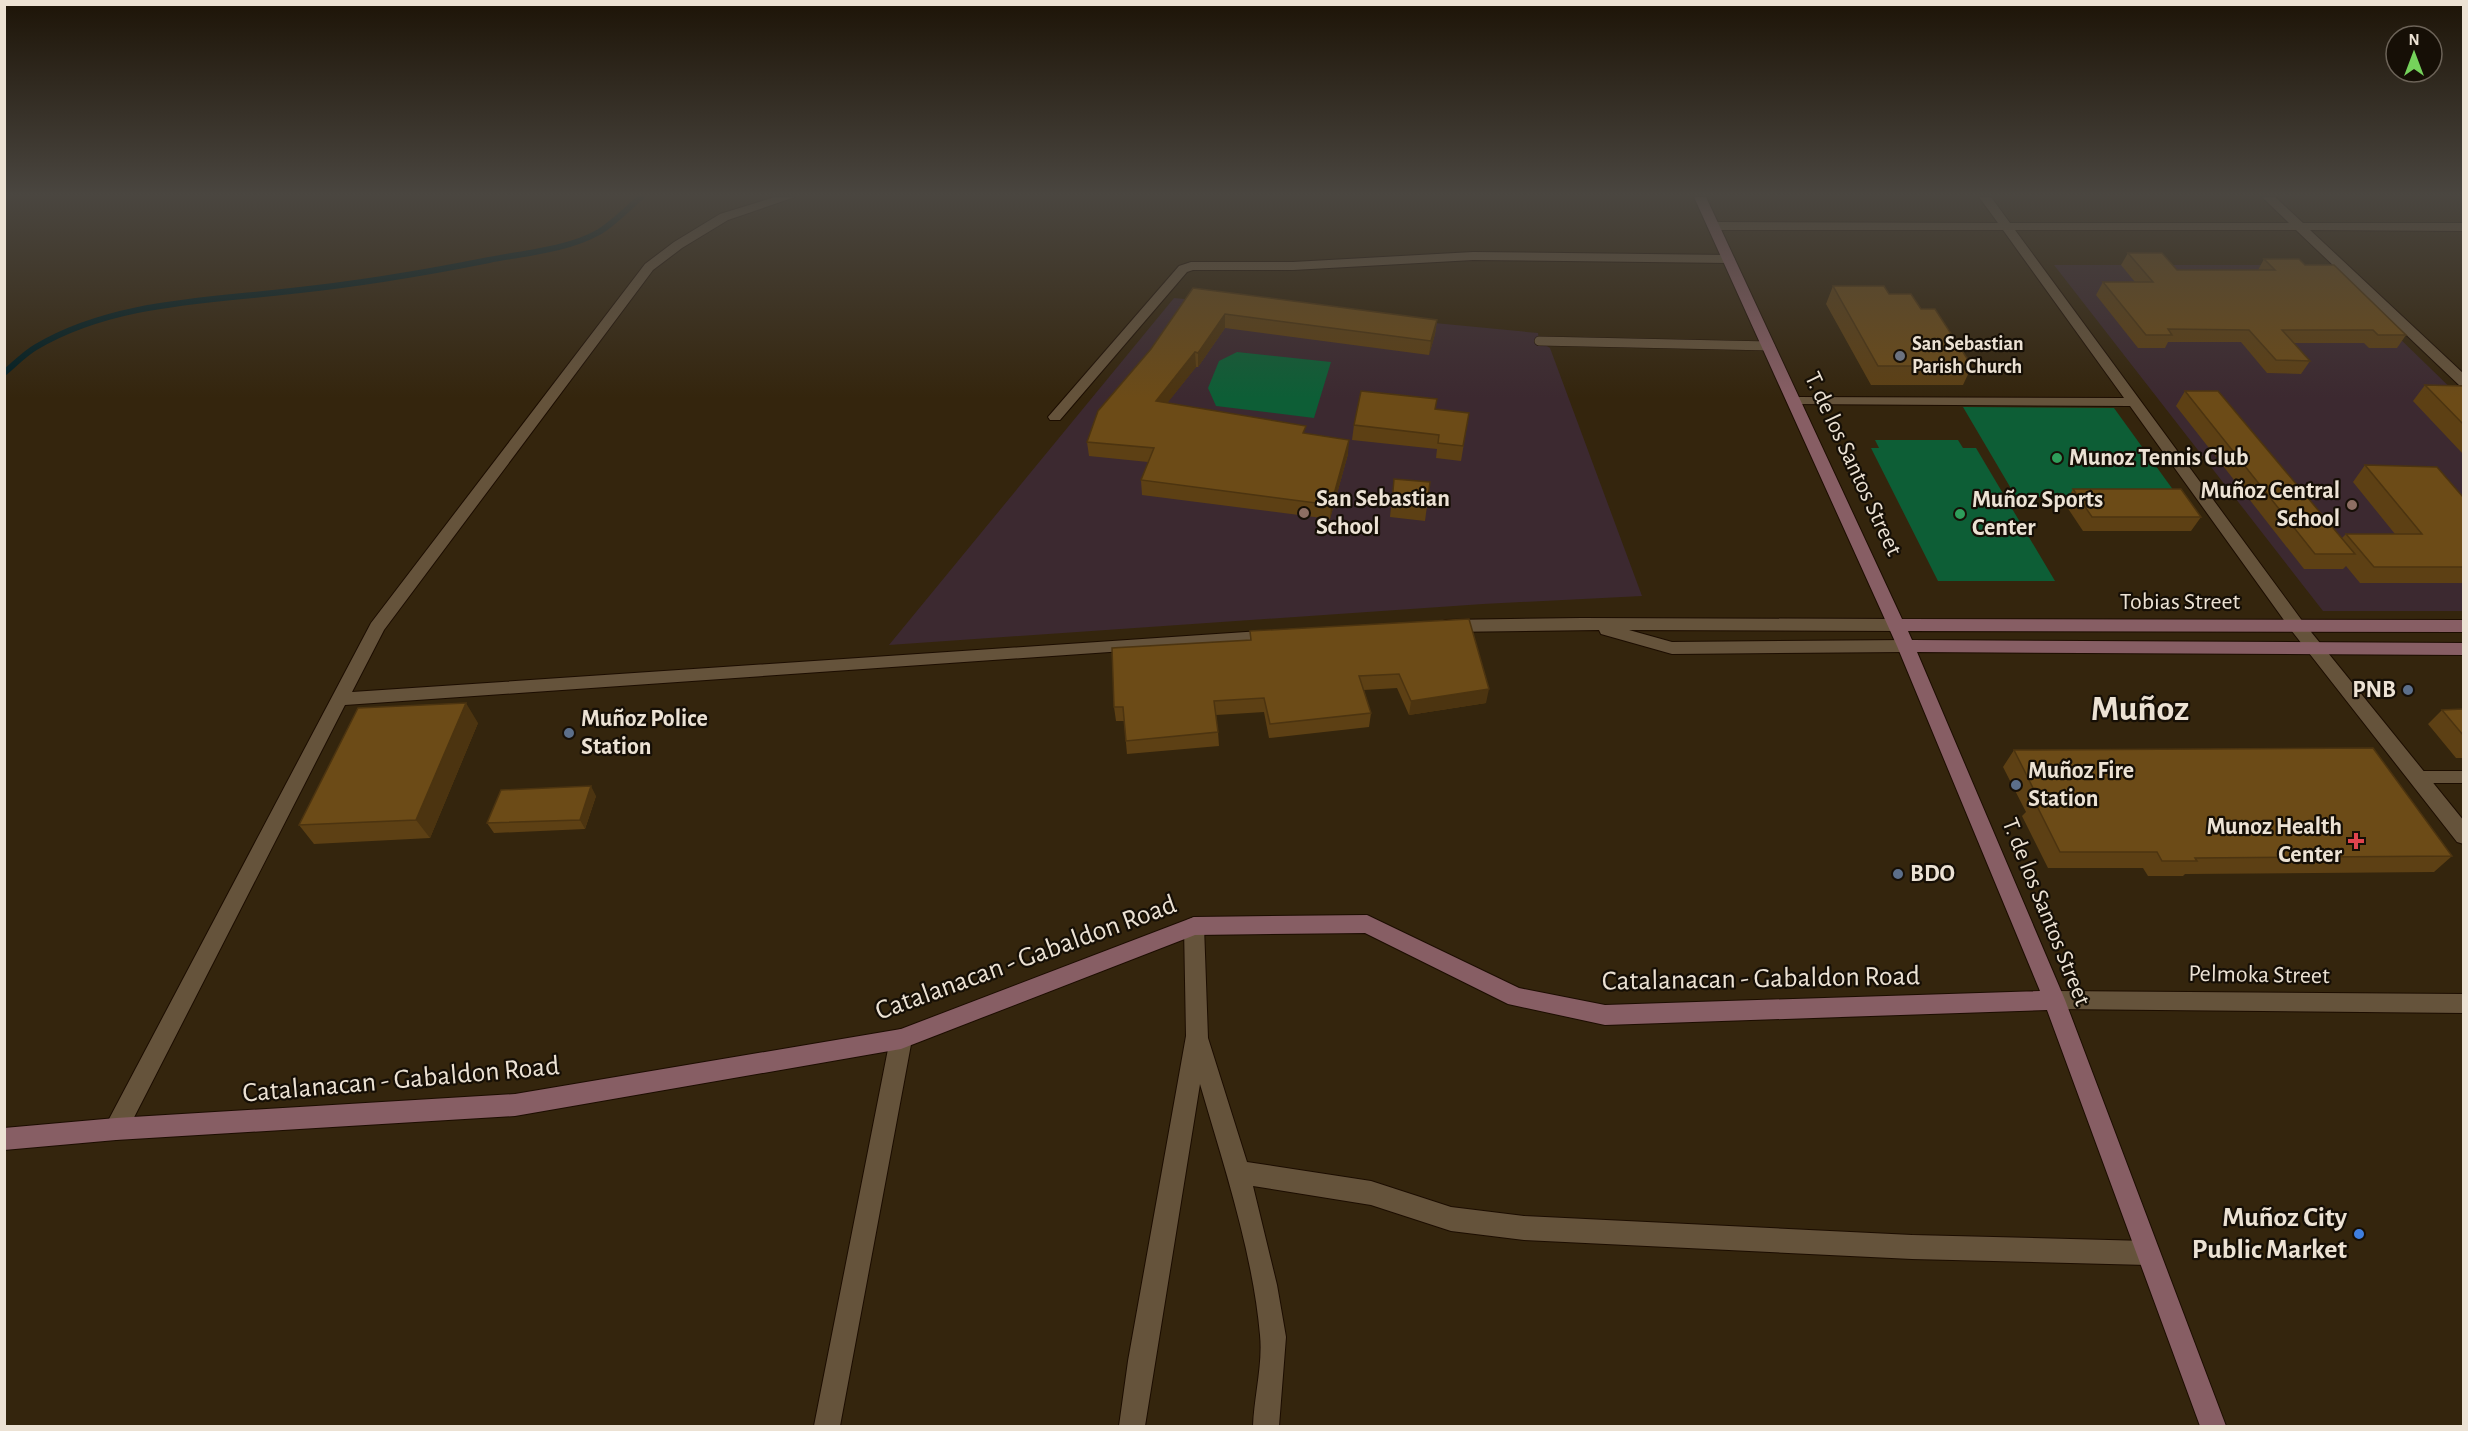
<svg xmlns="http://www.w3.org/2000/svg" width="2468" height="1431" viewBox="0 0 2468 1431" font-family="'Alegreya Sans',sans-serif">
	<rect width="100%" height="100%" fill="#34250d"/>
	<!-- education -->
	<path fill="#3c2930" d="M2054 265H2324L2463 400V611H2323Z
		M1174 298 1538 333 1539 341 1550 348 1642 596 1483 604 889 645Z"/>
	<!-- green -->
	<path fill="#0d5e36" d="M1237 352 1331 362 1314 418 1216 406 1208 388 1219 361Z
		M1963 407 2114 408 2179 498 2016 497Z
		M1875 440H1958L1963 448H1976L2055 581H1938L1871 448H1879Z"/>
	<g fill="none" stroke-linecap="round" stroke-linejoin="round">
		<!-- stream -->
		<path stroke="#001e22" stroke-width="6" d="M4 373C14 365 24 354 36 347 112 302 206 301 291 291 358 284 424 273 489 260 525 253 567 250 599 232 614 223 628 208 641 197"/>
		<!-- lane-far1 casing -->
		<g stroke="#1c0d00" stroke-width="10">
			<path id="lane-far1" d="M1539 341 1770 346"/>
		</g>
		<!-- lane casing -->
		<g stroke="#1c0d00" stroke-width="14">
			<path id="lane" d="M2417 777H2464"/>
		</g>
		<!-- street casing -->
		<g stroke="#1c0d00" stroke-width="2">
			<path id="street" d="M775 197H795L728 220 682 248 653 270 384 630 352 692 1275 630 1281 632 1284 636 1281 640 345 705 124 1137 116 1140 108 1137 105 1129 108 1121 371 623 645 264 674 242 720 214Z
				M1979 197H1991L2010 223H2289L2262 197H2275L2303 223H2464V231L2310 230 2464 374V386L2459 385 2296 230H2015L2303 622 2464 821V844L2457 842 2291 630 2130 406 1789 404 1787 401 1794 397 2124 398 2003 230H1713L1707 226 1713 222 1998 223Z
				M1473 252 1729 255 1735 259 1729 263 1473 260 1293 270H1193L1187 272 1060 420H1050L1048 417 1179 266 1191 262H1293Z
				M1582 618 1897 619 1903 621 1905 625 1903 629 1897 631 1629 630 1672 642 1906 640 1912 642 1915 646 1912 650 1906 652 1672 654 1601 634 1599 630 1446 632 1440 630 1438 626 1440 622 1446 620Z
				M1194 917 1201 920 1204 926 1208 1038 1247 1162 1371 1181 1451 1207 1524 1216 1912 1235 2147 1241 2156 1244 2159 1253 2156 1262 2147 1265 1912 1259 1524 1240 1451 1231 1371 1205 1253 1186 1277 1285 1286 1337 1279 1426H1253C1254 1397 1263 1364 1260 1335 1253 1253 1223 1163 1200 1084L1145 1426H1119L1128 1361 1186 1036 1184 926 1187 920Z
				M2054 991 2464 994V1013L2054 1009 2046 1007 2043 1000 2046 993Z
				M901 1029 909 1032 912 1039 840 1426H814L890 1039 893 1032Z"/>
		</g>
		<!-- secondary casing -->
		<g stroke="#1c0d00" stroke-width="2">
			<path id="secondary" d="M1694 197H1706L1902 619 2464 620V632L1908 631 1912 640 2464 643V655L1917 652 2065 1000 2226 1426H2200L2047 1010 1605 1025 1508 1004 1365 933 1195 935 901 1049 515 1116 116 1140 4 1150V1128L116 1118 515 1094 901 1029 1194 917 1367 915 1519 988 1605 1005 2040 991 1897 646Z"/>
		</g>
		<!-- lane-far1 -->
		<use href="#lane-far1" stroke="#65533b" stroke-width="9"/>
		<!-- lane -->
		<use href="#lane" stroke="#65533b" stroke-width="12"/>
		<!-- street -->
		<use href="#street" fill="#65533b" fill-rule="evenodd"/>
		<!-- secondary -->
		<use href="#secondary" fill="#875e64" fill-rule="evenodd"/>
	</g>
	<!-- wall -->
	<path fill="#5d4014" d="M2128 253 2177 270H2258L2264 259 2305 265 2406 335 2397 348H2369L2364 343H2294L2310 361 2301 374 2267 373 2241 342H2168L2165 348H2138L2096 295 2103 282H2135L2121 265Z
		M1833 286 1889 294 1921 309 1972 366 1963 385H1871L1826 304Z
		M1193 288 1437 320 1435 334 1429 355 1225 328 1198 367H1196L1167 403 1305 433 1348 454 1330 519 1142 495 1141 480 1148 462 1089 456 1087 442Z
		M2425 385 2463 386V454L2413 401Z
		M2185 391 2342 538 2346 534H2395L2353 482 2365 465 2463 497V583H2360L2346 566 2343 569H2304L2176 406Z
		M1435 409 1469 413 1461 461 1436 458 1437 449 1352 440 1354 425Z
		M1394 479 1427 506 1425 521 1390 517Z
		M2073 489 2201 517 2191 531H2083L2065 504Z
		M1469 619 1486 703 1409 715 1397 688 1364 690 1371 713 1369 727 1269 738 1264 712 1216 715 1218 732 1219 746 1127 754 1124 721H1116L1114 707 1250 640V631Z
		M2463 709V758H2456L2428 724 2442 710Z
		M478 723 430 838 314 844 299 825Z
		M2014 750 2452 856 2434 872 2185 874 2183 876H2148L2143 868H2048L2022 816 2026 812 2003 767Z
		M596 796 585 829 494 833 487 823Z"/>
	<!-- shaded-wall -->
	<path fill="#4c3410" d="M1225 314V328L1198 367V353Z
		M1437 320 1435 334 1429 355 1431 341Z
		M1195 352 1196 367 1157 416 1156 401Z
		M1349 440 1348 454 1330 519 1331 505Z
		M1489 689 1486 703 1409 715 1411 701Z
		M466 703 478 723 430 838 416 820Z
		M591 786 596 796 585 829 580 820Z"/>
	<!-- building -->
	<path fill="#6c4b17" stroke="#4c3410" stroke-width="1.5" d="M2128 253H2162L2177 270H2275L2264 259H2299L2305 265H2334L2406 335H2378L2373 330H2282L2310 361 2276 360 2249 330 2168 329 2172 335H2146L2103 282H2153Z
		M1833 286H1884L1889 294H1911L1921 309H1935L1972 366H1878Z
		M1193 288 1437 320 1431 341 1225 314 1198 353 1195 352 1156 401 1306 426 1303 433 1349 440 1331 505 1141 480 1154 448 1087 442 1098 411 1151 349Z
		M2425 385 2463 386V424Z
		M1361 391 1437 399 1435 409 1469 413 1463 446 1438 443 1439 435 1354 425Z
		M2185 391H2218L2355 554H2315Z
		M2365 465 2437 467 2463 497V567H2374L2346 534H2422Z
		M1394 479 1430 482 1427 506 1392 503Z
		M2073 489H2181L2201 517H2092Z
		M1469 619 1489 689 1411 701 1399 674 1359 676 1371 713 1270 724 1264 698 1214 701 1218 732 1126 741 1123 707H1114L1112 648 1251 640 1250 631Z
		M466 703 416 820 299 825 358 708Z
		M2463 709V735L2442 710Z
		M2373 748 2452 856 2195 858 2197 861H2162L2157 852H2060L2034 800H2039L2014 750Z
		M591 786 580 820 487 823 501 790Z"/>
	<!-- sky -->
	<linearGradient id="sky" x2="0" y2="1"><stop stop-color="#1d1407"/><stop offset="0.49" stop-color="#4a4640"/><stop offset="1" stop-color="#4a4640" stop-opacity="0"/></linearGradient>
	<rect width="2468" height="398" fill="url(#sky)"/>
	<!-- markers -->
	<circle fill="#6b7280" stroke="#160f06" stroke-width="2" cx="1900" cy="356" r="6"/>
	<g fill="#2e9e5b" stroke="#160f06" stroke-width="2">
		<circle cx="2057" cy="458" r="6"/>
		<circle cx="1960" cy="514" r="6"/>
	</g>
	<g fill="#8d6e63" stroke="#160f06" stroke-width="2">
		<circle cx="2352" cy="505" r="6"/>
		<circle cx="1304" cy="513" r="6"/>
	</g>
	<g fill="#5c6f8a" stroke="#160f06" stroke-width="2">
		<circle cx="2408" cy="690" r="6"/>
		<circle cx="569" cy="733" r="6"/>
		<circle cx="2016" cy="785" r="6"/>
		<circle cx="1898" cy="874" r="6"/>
	</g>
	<path fill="#e0444e" stroke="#160f06" stroke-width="2" d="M2353 832h6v6h6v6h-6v6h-6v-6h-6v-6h6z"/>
	<circle fill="#3f7fe0" stroke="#160f06" stroke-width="2" cx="2359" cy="1234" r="6"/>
	<g text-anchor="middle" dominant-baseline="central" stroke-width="4.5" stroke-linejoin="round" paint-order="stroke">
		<!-- far-poi labels -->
		<g font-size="20" font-weight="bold" fill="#ece2d4" stroke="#160f06" text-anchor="start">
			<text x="1912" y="344">San Sebastian<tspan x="1912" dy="23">Parish Church</tspan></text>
		</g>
		<!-- poi labels -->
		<g font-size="24" font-weight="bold" fill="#ece2d4" stroke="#160f06" text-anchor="start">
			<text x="2069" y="458">Munoz Tennis Club</text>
			<text x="2340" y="491" text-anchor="end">Muñoz Central<tspan x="2340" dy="28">School</tspan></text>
			<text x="1316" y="499">San Sebastian<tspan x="1316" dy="28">School</tspan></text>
			<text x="1972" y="500">Muñoz Sports<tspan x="1972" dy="28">Center</tspan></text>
			<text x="2396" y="690" text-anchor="end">PNB</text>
			<text x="581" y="719">Muñoz Police<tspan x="581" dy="28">Station</tspan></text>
			<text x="2028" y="771">Muñoz Fire<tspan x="2028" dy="28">Station</tspan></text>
			<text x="2342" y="827" text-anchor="end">Munoz Health<tspan x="2342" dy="28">Center</tspan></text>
			<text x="1910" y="874">BDO</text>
		</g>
		<!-- street labels -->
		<g font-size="24" fill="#ece2d4" stroke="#160f06">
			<text transform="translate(1853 464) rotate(65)">T. de los Santos Street</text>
			<text x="2180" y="602">Tobias Street</text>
			<text transform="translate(2046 912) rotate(68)">T. de los Santos Street</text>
			<text transform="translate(2259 975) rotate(1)">Pelmoka Street</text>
		</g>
		<!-- near-street labels -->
		<g font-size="28" fill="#ece2d4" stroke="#160f06">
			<text transform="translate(1026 958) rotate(-20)">Catalanacan - Gabaldon Road</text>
			<text transform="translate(1761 979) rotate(-1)">Catalanacan - Gabaldon Road</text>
			<text transform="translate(401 1080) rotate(-5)">Catalanacan - Gabaldon Road</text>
		</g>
		<!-- near-poi labels -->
		<g font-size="28" font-weight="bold" fill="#ece2d4" stroke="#160f06" text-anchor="end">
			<text x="2347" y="1218">Muñoz City<tspan x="2347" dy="32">Public Market</tspan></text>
		</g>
		<!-- town labels -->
		<g font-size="36" font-weight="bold" fill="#ece2d4" stroke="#160f06">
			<text x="2140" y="709">Muñoz</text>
		</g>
	</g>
	<!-- border -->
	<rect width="2468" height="1431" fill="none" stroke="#ece2d4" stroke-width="12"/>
	<!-- north arrow -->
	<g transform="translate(2414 54)"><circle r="28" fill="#160f06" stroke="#6c6358" stroke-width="1.5"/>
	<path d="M0-4.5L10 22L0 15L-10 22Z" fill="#75d25b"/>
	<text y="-9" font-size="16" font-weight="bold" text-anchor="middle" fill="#ece2d4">N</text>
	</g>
</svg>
